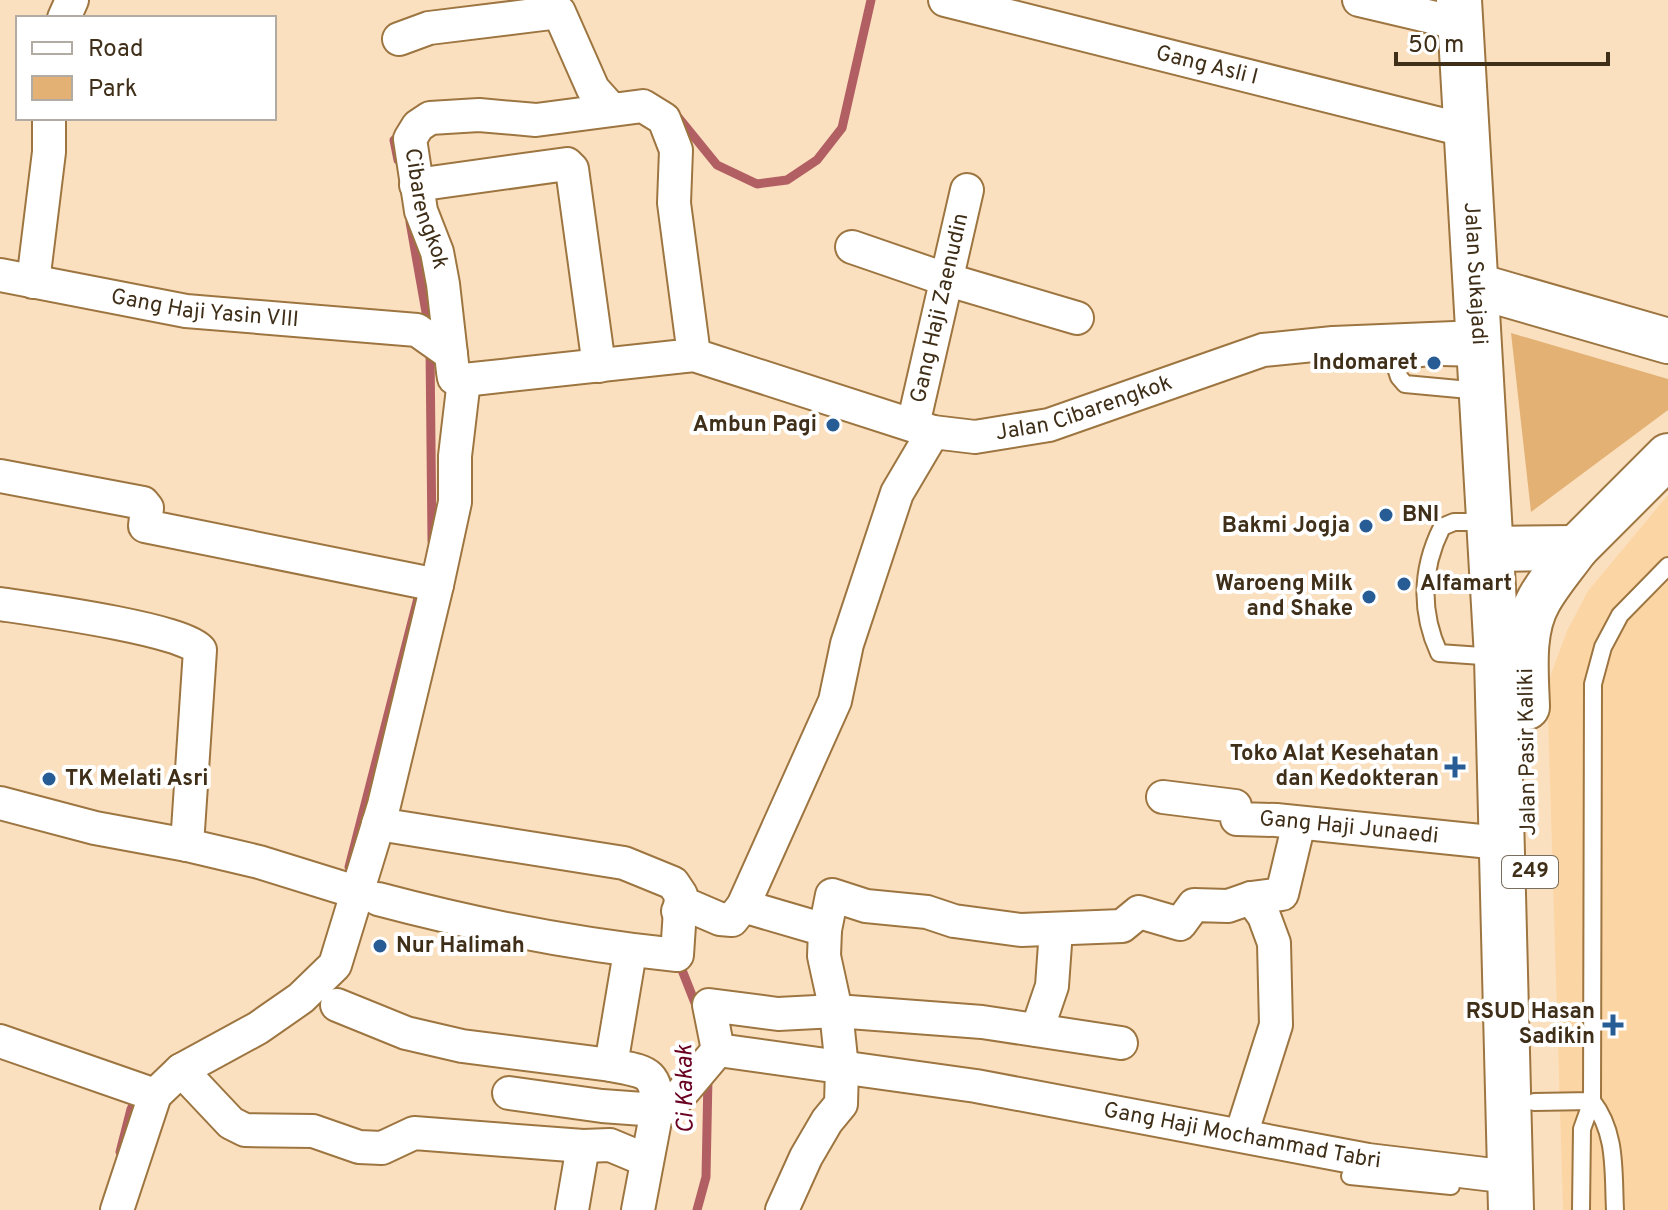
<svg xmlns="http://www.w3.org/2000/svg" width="1668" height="1210" viewBox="0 0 1668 1210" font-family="Overpass,sans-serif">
	<rect width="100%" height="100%" fill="#fbe0c0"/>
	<!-- built -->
	<path fill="#fcd5a4" d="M1668 495V1210H1563L1547 685 1567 631 1588 591Z"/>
	<!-- green -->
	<path fill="#e2b173" d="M1511 333 1668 379V410L1531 512Z"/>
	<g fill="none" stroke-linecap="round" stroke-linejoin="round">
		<!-- stream -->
		<path stroke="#b25f64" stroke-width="9" d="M678 117 717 165 757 184 787 180 817 160 842 128 871 0
			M398 160 394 140 403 132
			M410 222 429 329
			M430 348 432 541
			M349 867 418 598
			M682 970 697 1008
			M120 1152 131 1109 139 1094
			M697 1210 706 1177 708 1077"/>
		<!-- service casing -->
		<g stroke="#9d7540" stroke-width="20">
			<path id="service" d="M1479 358C1458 358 1410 352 1396 368L1399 377 1405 384 1480 391
				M1488 522H1454L1442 527C1421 569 1420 611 1439 653L1496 657
				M1592 1101C1617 1133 1613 1171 1615 1210
				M1534 1102 1592 1101
				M1350 1176 1451 1186
				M1581 1210 1582 1129 1592 1101 1593 684 1603 647 1620 615 1668 566"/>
		</g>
		<!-- minor casing -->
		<g stroke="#9d7540" stroke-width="36">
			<g id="minor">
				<path id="s1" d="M945 0 1468 131"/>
				<path d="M1359 0 1461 24"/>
				<path d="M64 18 72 0"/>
				<path d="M399 39 429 28 559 12 593 89 610 108"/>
				<path d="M416 185 567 164 572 169 599 366"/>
				<path d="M852 247 945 279 1077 318"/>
				<path id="s2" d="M0 275 186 311 417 330 451 354"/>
				<path d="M33 282 49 152V118"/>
				<path id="s3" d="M694 355 674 203 676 150 664 119 643 106 536 120 479 115 430 118 418 126 410 139 421 211 437 252 443 284 453 372 454 378 464 380 694 355 933 432 975 437 1049 425 1263 350 1333 343 1479 337"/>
				<path id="s4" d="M913 425 967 190"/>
				<path d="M0 476 143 503 147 508 145 526 437 585"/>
				<path d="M0 604C34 609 183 629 200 650L187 845"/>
				<path id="s5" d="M1163 797 1235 806 1237 819 1276 820 1500 843"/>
				<path d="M0 803 95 828 187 845 259 862 359 893"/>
				<path d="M378 899C476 925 577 945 677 955L681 895 673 883 624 863 378 824"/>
				<path d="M743 906 825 930"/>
				<path d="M678 911 692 907 720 919 732 920 743 906 835 701 847 644 897 493 933 432"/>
				<path d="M337 1005 406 1033 462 1046 611 1065"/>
				<path d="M1037 1030 1052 986 1056 930"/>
				<path d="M0 1041 155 1095"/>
				<path id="s6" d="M1121 1043 982 1022 836 1011 778 1014 709 1005 718 1050 976 1086 1368 1160 1510 1177"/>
				<path d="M181 1070 231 1123 245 1130 313 1131 359 1147 382 1148 414 1133 583 1146 610 1145 646 1160"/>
				<path d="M509 1093 602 1106 657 1110C657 1070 646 1072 611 1065L630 952"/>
				<path d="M1241 1135 1276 1025 1274 943 1264 916 1251 898"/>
				<path d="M117 1210 155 1095 181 1070 258 1028 301 998 335 965 384 805 437 585 455 502V456L464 380"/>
				<path d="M572 1210 583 1146"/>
				<path d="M638 1210 657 1110 670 1107 718 1050"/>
				<path d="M782 1210 806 1157 827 1121 841 1104 842 1068 836 1011 824 956 825 930 832 895 866 906 927 912 954 921 1021 930 1122 926 1139 912 1180 924 1194 905 1228 906 1251 898 1282 894 1299 823"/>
			</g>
		</g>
		<!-- secondary casing -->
		<g stroke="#9d7540" stroke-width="48">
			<path id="secondary" d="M1477 286 1668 341
				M1576 548 1668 456"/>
		</g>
		<!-- primary casing -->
		<g stroke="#9d7540" stroke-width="48">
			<g id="primary">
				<path id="s7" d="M1459 0 1497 657 1511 1210"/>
				<path d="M1491 549 1576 548"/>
				<path d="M1527 707C1526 673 1521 631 1539 600 1549 582 1564 565 1576 548"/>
			</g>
		</g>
		<!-- service -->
		<use href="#service" stroke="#fff" stroke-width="16"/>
		<!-- minor -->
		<use href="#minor" stroke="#fff" stroke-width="32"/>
		<!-- secondary -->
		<use href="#secondary" stroke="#fff" stroke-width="44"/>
		<!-- primary -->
		<use href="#primary" stroke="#fff" stroke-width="44"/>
	</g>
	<!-- markers -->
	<g fill="#275c95" stroke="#fff" stroke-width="3">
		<circle cx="1434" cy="363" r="8"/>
		<circle cx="833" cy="425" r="8"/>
		<circle cx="1386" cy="515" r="8"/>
		<circle cx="1366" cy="526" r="8"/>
		<circle cx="1404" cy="584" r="8"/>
		<circle cx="1369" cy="597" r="8"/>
		<path d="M1451 755h8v8h8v8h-8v8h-8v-8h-8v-8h8z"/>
		<circle cx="49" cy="779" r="8"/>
		<circle cx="380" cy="946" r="8"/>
		<path d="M1609 1013h8v8h8v8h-8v8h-8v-8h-8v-8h8z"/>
	</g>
	<g text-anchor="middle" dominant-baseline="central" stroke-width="8" stroke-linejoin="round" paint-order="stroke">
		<!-- shield labels -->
		<rect fill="#fff" stroke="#796d5d" stroke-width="2" x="1502" y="856" width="56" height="32" rx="6"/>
		<g font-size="20" font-weight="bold" fill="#3f2e18">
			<text x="1530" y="872">249</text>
		</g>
		<!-- street labels -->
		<g font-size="22" fill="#3f2e18" stroke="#fff">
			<text stroke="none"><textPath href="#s1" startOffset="270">Gang Asli I</textPath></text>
			<text stroke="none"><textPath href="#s3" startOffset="580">Cibarengkok</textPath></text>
			<text stroke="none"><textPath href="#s7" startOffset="274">Jalan Sukajadi</textPath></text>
			<text stroke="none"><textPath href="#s4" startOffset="120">Gang Haji Zaenudin</textPath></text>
			<text stroke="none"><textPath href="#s2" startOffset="208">Gang Haji Yasin VIII</textPath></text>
			<text stroke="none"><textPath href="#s3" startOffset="1400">Jalan Cibarengkok</textPath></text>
			<text transform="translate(1528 752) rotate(-91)">Jalan Pasir Kaliki</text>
			<text stroke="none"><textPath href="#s5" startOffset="198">Gang Haji Junaedi</textPath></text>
			<text stroke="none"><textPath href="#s6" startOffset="992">Gang Haji Mochammad Tabri</textPath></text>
		</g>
		<!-- poi labels -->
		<g font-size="22" font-weight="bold" fill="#3f2e18" stroke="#fff" text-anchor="end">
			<text x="1418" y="363">Indomaret</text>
			<text x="817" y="425">Ambun Pagi</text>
			<text x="1402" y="515" text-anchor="start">BNI</text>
			<text x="1350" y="526">Bakmi Jogja</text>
			<text x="1353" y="584">Waroeng Milk<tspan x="1353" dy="25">and Shake</tspan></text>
			<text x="1420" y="584" text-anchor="start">Alfamart</text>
			<text x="1439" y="754">Toko Alat Kesehatan<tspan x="1439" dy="25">dan Kedokteran</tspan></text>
			<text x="65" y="779" text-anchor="start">TK Melati Asri</text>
			<text x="396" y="946" text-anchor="start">Nur Halimah</text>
			<text x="1595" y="1012">RSUD Hasan<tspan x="1595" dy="25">Sadikin</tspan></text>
		</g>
		<!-- water labels -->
		<g font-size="24" font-style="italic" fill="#690022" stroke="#fff">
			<text transform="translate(686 1089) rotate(-91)">Ci Kakak</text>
		</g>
	</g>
	<!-- legend -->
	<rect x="16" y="16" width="260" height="104" fill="#ffffff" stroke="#b2aba3" stroke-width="2"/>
	<rect x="32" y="42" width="40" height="12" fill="#ffffff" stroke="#b2aba3" stroke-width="2"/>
	<text x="88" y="56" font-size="24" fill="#3f2e18">Road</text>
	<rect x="32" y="76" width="40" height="24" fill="#e2b173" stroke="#b2aba3" stroke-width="2"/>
	<text x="88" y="96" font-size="24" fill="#3f2e18">Park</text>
	<!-- scale -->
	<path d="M1396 52v12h212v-12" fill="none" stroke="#3f2e18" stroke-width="4"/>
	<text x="1408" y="52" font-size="24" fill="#3f2e18" stroke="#ffffff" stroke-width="6" paint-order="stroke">50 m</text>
</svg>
